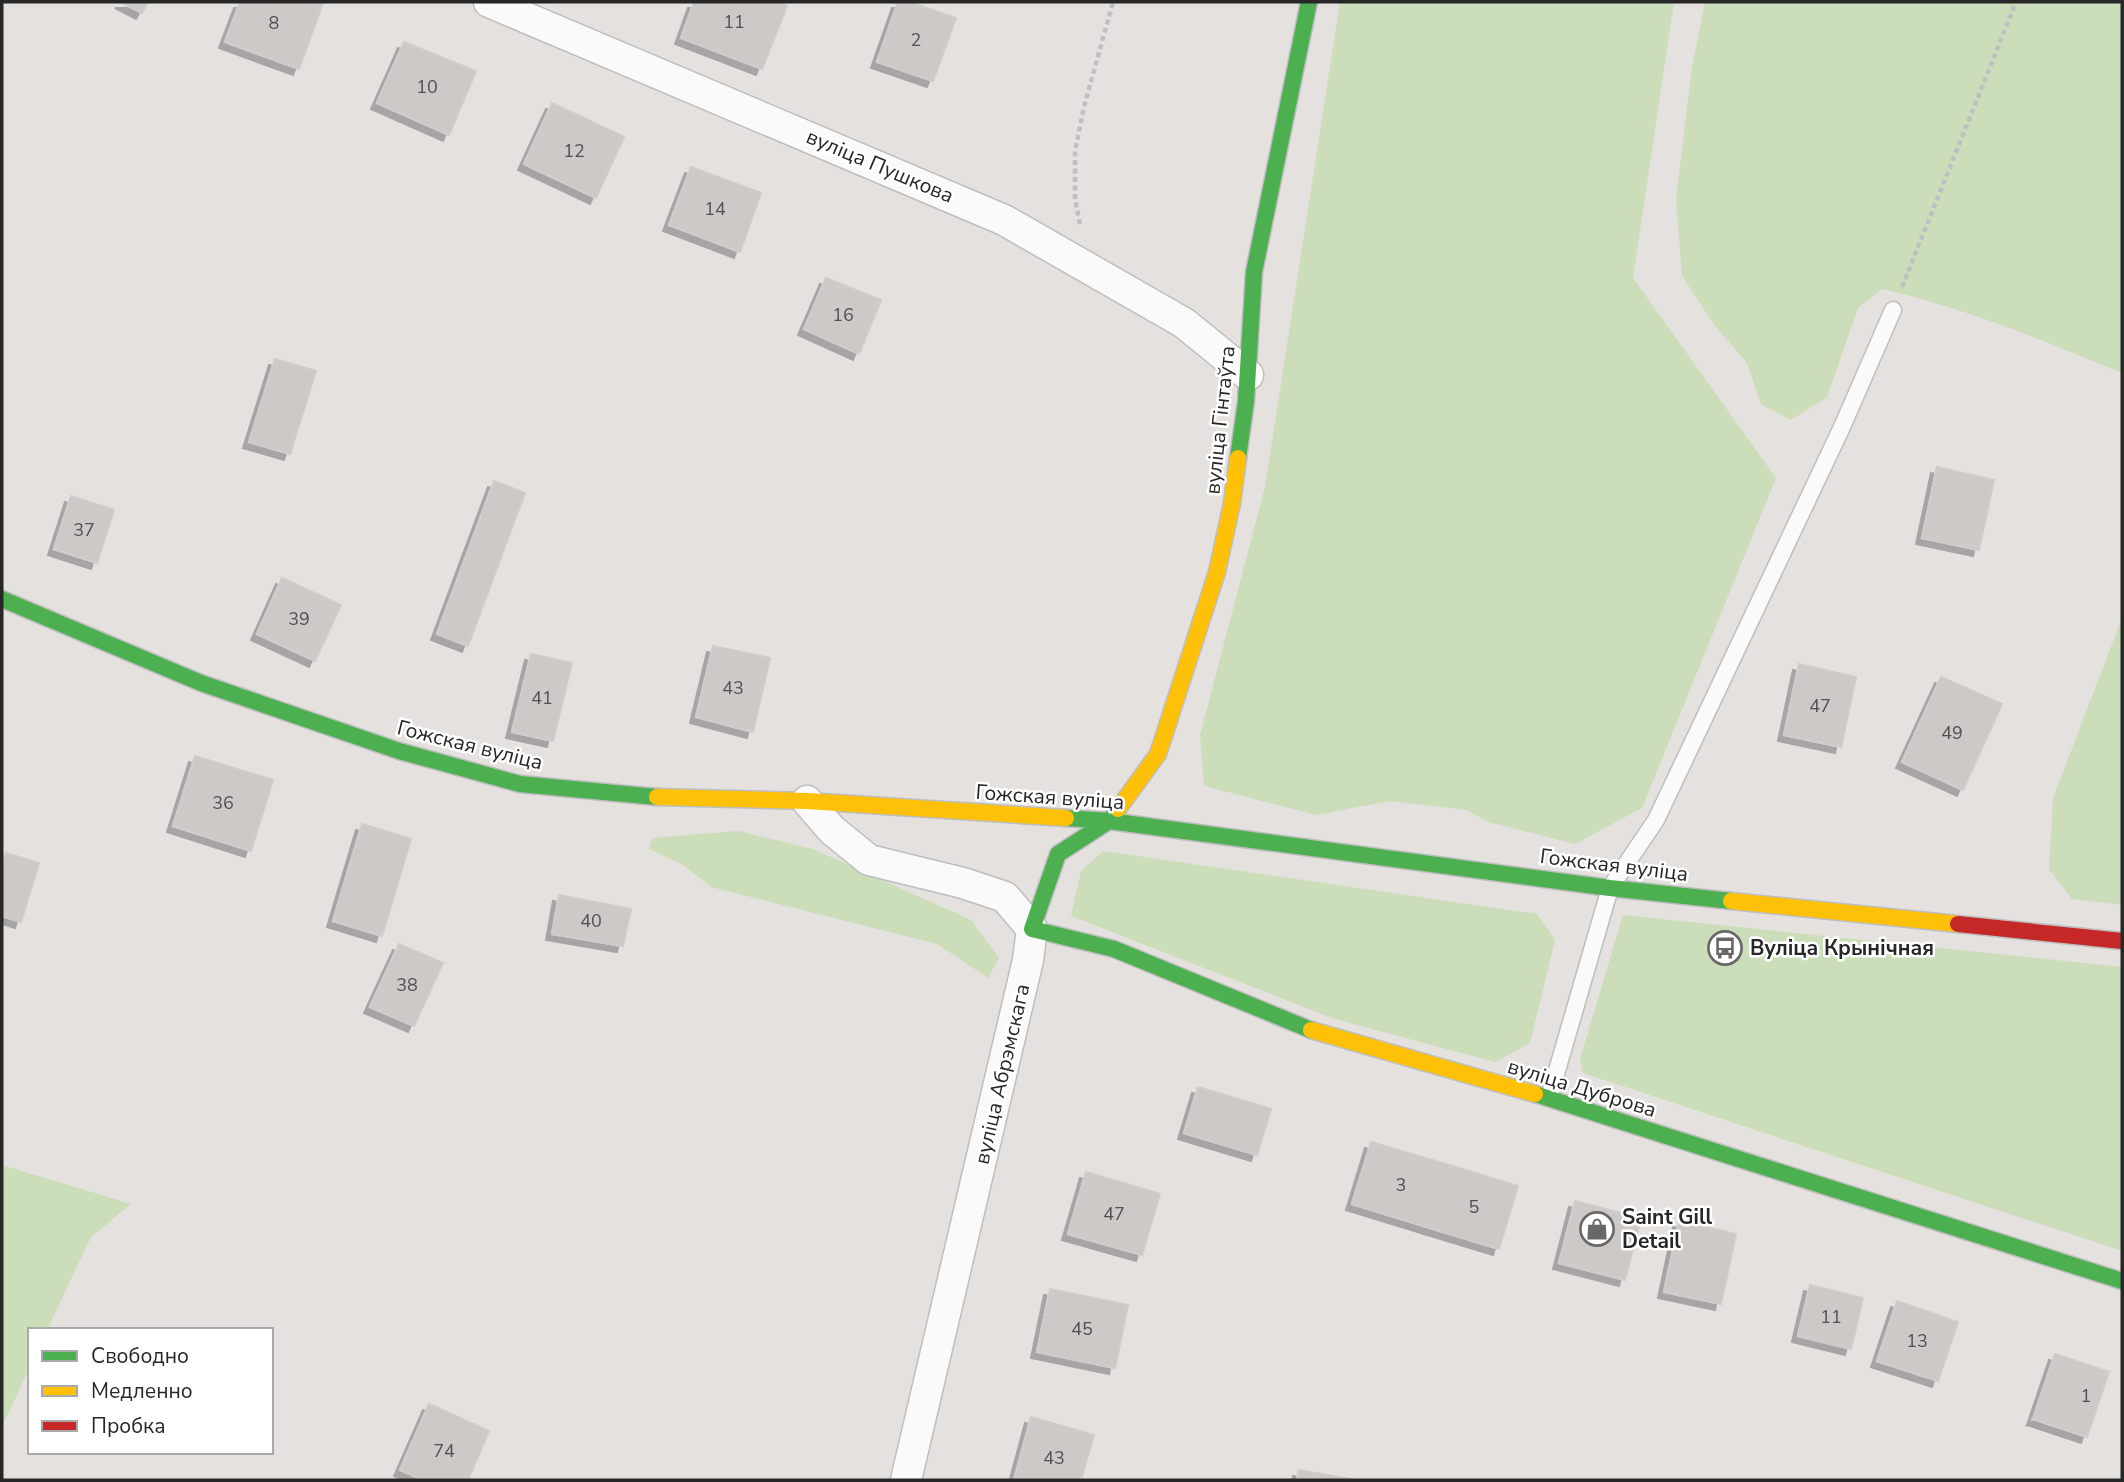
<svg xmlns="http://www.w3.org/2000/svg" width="2124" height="1482" viewBox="0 0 2124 1482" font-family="'Nunito Sans',sans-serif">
	<defs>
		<filter id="shadow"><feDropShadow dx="-6" dy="6" stdDeviation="0" flood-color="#0004"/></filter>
	</defs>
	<rect width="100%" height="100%" fill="#e4e1de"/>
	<!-- green -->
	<path fill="#ccddb9" d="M1340 2H1674L1633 278 1776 478 1642 808 1575 844 1488 822 1466 810 1390 801 1316 815 1204 786 1200 735 1265 487Z
		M1705 2H2122V373C2042 340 1966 308 1882 289L1858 308 1827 397 1791 420 1761 404 1747 363 1715 326 1682 276 1676 199 1692 67Z
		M2122 618V905L2072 899 2049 869 2053 798Z
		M738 831 813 849 971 920 999 958 988 978 937 944 711 887 683 865 649 849 652 838Z
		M1103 851 1537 914 1555 940 1530 1043 1495 1062 1335 1019 1071 916 1081 871Z
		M1623 915 2122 967V1251L1583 1073 1580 1059Z
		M2 1165 131 1204 91 1237 47 1330H30V1367L2 1427Z"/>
	<!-- building -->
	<path fill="#ccc9c7" stroke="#cfccca" stroke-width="2" filter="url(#shadow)" d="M121 2H148L142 13Z
		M240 2 323 3 299 69 225 42Z
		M694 2H777L787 6 762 69 681 38Z
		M898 2H910L956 18 933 81 877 62Z
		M404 42 476 71 449 135 377 103Z
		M552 103 624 137 596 198 524 164Z
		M691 167 761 193 740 252 669 225Z
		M826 278 881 300 859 354 804 329Z
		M275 359 316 371 290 454 249 442Z
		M1937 467 1994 480 1979 550 1922 538Z
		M494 481 525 493 468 646 437 634Z
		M71 496 114 510 97 563 54 549Z
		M282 578 341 605 315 661 257 634Z
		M713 646 770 658 753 732 696 717Z
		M531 654 572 663 553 741 512 732Z
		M1799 664 1856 677 1841 747 1784 735Z
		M1941 677 2002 704 1963 790 1902 762Z
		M195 756 273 780 251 851 173 826Z
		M362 824 411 839 382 936 333 921Z
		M6 853 39 863 21 922 2 916V866Z
		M559 895 631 909 623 946 552 934Z
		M399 944 443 963 414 1026 370 1007Z
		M1198 1087 1271 1109 1257 1155 1184 1133Z
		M1371 1142 1449 1165 1430 1228 1352 1204Z
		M1449 1165 1518 1186 1499 1249 1430 1228Z
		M1086 1172 1160 1194 1142 1255 1068 1234Z
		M1575 1201 1641 1218 1625 1280 1559 1263Z
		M1679 1221 1736 1234 1721 1304 1664 1292Z
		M1810 1285 1863 1298 1851 1349 1798 1336Z
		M1050 1289 1128 1305 1115 1368 1037 1352Z
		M1897 1301 1958 1322 1938 1381 1877 1361Z
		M2055 1354 2109 1372 2033 1419Z
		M2109 1372 2087 1437 2033 1419Z
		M429 1404 489 1431 468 1480H423L400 1470Z
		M1031 1417 1094 1435 1081 1480H1014Z
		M1299 1470 1356 1480H1297Z"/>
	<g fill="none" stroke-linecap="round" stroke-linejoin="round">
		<!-- lane casing -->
		<g stroke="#bebebe" stroke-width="19">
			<path id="lane" d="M1549 1098 1610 888 1656 820 1842 427 1893 310"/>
		</g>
		<!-- street casing -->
		<g stroke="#bebebe" stroke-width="33">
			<path id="street" d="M489 2 1004 220 1184 323 1248 375
				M807 801 832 830 869 860 963 883 1005 897 1032 929 1028 960 906 1480"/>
		</g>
		<!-- fast casing -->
		<g stroke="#bebebe" stroke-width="19">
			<path id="fast" d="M1238 458 1246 401 1254 272 1309 2
				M2 599 201 683 399 751 520 784 657 797
				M1118 809 1109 821 1058 854 1032 929 1114 949 1311 1030
				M1066 818 1109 821 1610 888 1731 901
				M1535 1094 2122 1281"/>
		</g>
		<!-- slow casing -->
		<g stroke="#bebebe" stroke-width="19">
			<path id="slow" d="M657 797 807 801 1066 818
				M1118 809 1158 754 1217 572 1232 503 1238 458
				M1731 901 1958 924
				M1311 1030 1535 1094"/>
		</g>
		<!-- jam casing -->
		<g stroke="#bebebe" stroke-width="19">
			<path id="jam" d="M1958 924 2122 941"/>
		</g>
		<!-- path -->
		<path stroke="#c1c0c0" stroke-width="4.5" stroke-dasharray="5 3.5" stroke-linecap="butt" d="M1080 224 1075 199V151L1084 107 1113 2
			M1902 287 2016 2"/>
		<!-- lane -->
		<use href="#lane" stroke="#fbfafa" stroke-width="16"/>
		<!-- street -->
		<use href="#street" stroke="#fbfafa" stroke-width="30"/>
		<!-- fast -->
		<use href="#fast" stroke="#4caf50" stroke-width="16"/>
		<!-- slow -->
		<use href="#slow" stroke="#ffc107" stroke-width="16"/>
		<!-- jam -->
		<use href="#jam" stroke="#c62828" stroke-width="16"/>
	</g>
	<!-- icons -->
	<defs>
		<g id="bus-ring" transform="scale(1.75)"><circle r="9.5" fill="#fff" stroke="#696867" stroke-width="1.5"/><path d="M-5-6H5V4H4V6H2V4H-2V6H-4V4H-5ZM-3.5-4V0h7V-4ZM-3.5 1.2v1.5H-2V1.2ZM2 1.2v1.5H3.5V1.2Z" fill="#696867"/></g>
		<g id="shop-ring" transform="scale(1.75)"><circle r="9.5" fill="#fff" stroke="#696867" stroke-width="1.5"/><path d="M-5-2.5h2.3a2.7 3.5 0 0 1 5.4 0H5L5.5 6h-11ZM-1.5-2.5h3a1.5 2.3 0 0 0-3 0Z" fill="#696867"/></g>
	</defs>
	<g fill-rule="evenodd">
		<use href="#bus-ring" x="1725" y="948"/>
		<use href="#shop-ring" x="1597" y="1229"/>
	</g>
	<g text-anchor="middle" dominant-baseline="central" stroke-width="5" stroke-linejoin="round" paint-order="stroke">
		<!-- number labels -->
		<g font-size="18" fill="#515050">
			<text x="734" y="22">11</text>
			<text x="274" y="23">8</text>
			<text x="916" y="40">2</text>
			<text x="427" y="87">10</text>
			<text x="574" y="151">12</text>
			<text x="715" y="209">14</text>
			<text x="843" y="315">16</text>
			<text x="84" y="530">37</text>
			<text x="299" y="619">39</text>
			<text x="733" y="688">43</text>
			<text x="542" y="698">41</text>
			<text x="1820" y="706">47</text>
			<text x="1952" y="733">49</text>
			<text x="223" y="803">36</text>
			<text x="591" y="921">40</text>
			<text x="407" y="985">38</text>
			<text x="1401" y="1185">3</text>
			<text x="1474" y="1207">5</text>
			<text x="1114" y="1214">47</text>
			<text x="1831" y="1317">11</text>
			<text x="1082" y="1329">45</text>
			<text x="1917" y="1341">13</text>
			<text x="2086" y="1396">1</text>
			<text x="444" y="1451">74</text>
			<text x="1054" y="1458">43</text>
		</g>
		<!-- street labels -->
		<g font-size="21" fill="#272727" stroke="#fff">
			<text transform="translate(880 166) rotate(23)">вуліца Пушкова</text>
			<text transform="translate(1220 420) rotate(-84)">вуліца Гінтаўта</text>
			<text transform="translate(470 745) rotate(14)">Гожская вуліца</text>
			<text transform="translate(1050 797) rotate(4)">Гожская вуліца</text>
			<text transform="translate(1614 865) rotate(7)">Гожская вуліца</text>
			<text transform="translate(1002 1074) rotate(-77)">вуліца Абрэмскага</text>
			<text transform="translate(1582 1088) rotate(17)">вуліца Дуброва</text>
		</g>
		<!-- poi labels -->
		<g font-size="21" font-weight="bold" fill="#272727" stroke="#fff" text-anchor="start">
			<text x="1750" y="948">Вуліца Крынічная</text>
			<text x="1622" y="1217">Saint Gill<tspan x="1622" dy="24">Detail</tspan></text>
		</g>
	</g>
	<!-- border -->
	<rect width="2124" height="1482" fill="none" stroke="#272727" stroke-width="7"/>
	<!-- legend -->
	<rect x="28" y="1328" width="245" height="126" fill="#ffffff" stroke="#a9a9a9" stroke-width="2"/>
	<rect x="42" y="1351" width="35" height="10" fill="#4caf50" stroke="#a9a9a9" stroke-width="2"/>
	<text x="91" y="1363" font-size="21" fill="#272727">Свободно</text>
	<rect x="42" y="1386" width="35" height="10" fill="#ffc107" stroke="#a9a9a9" stroke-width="2"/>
	<text x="91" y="1398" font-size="21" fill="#272727">Медленно</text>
	<rect x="42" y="1421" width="35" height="10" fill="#c62828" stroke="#a9a9a9" stroke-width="2"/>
	<text x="91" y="1433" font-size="21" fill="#272727">Пробка</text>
</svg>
